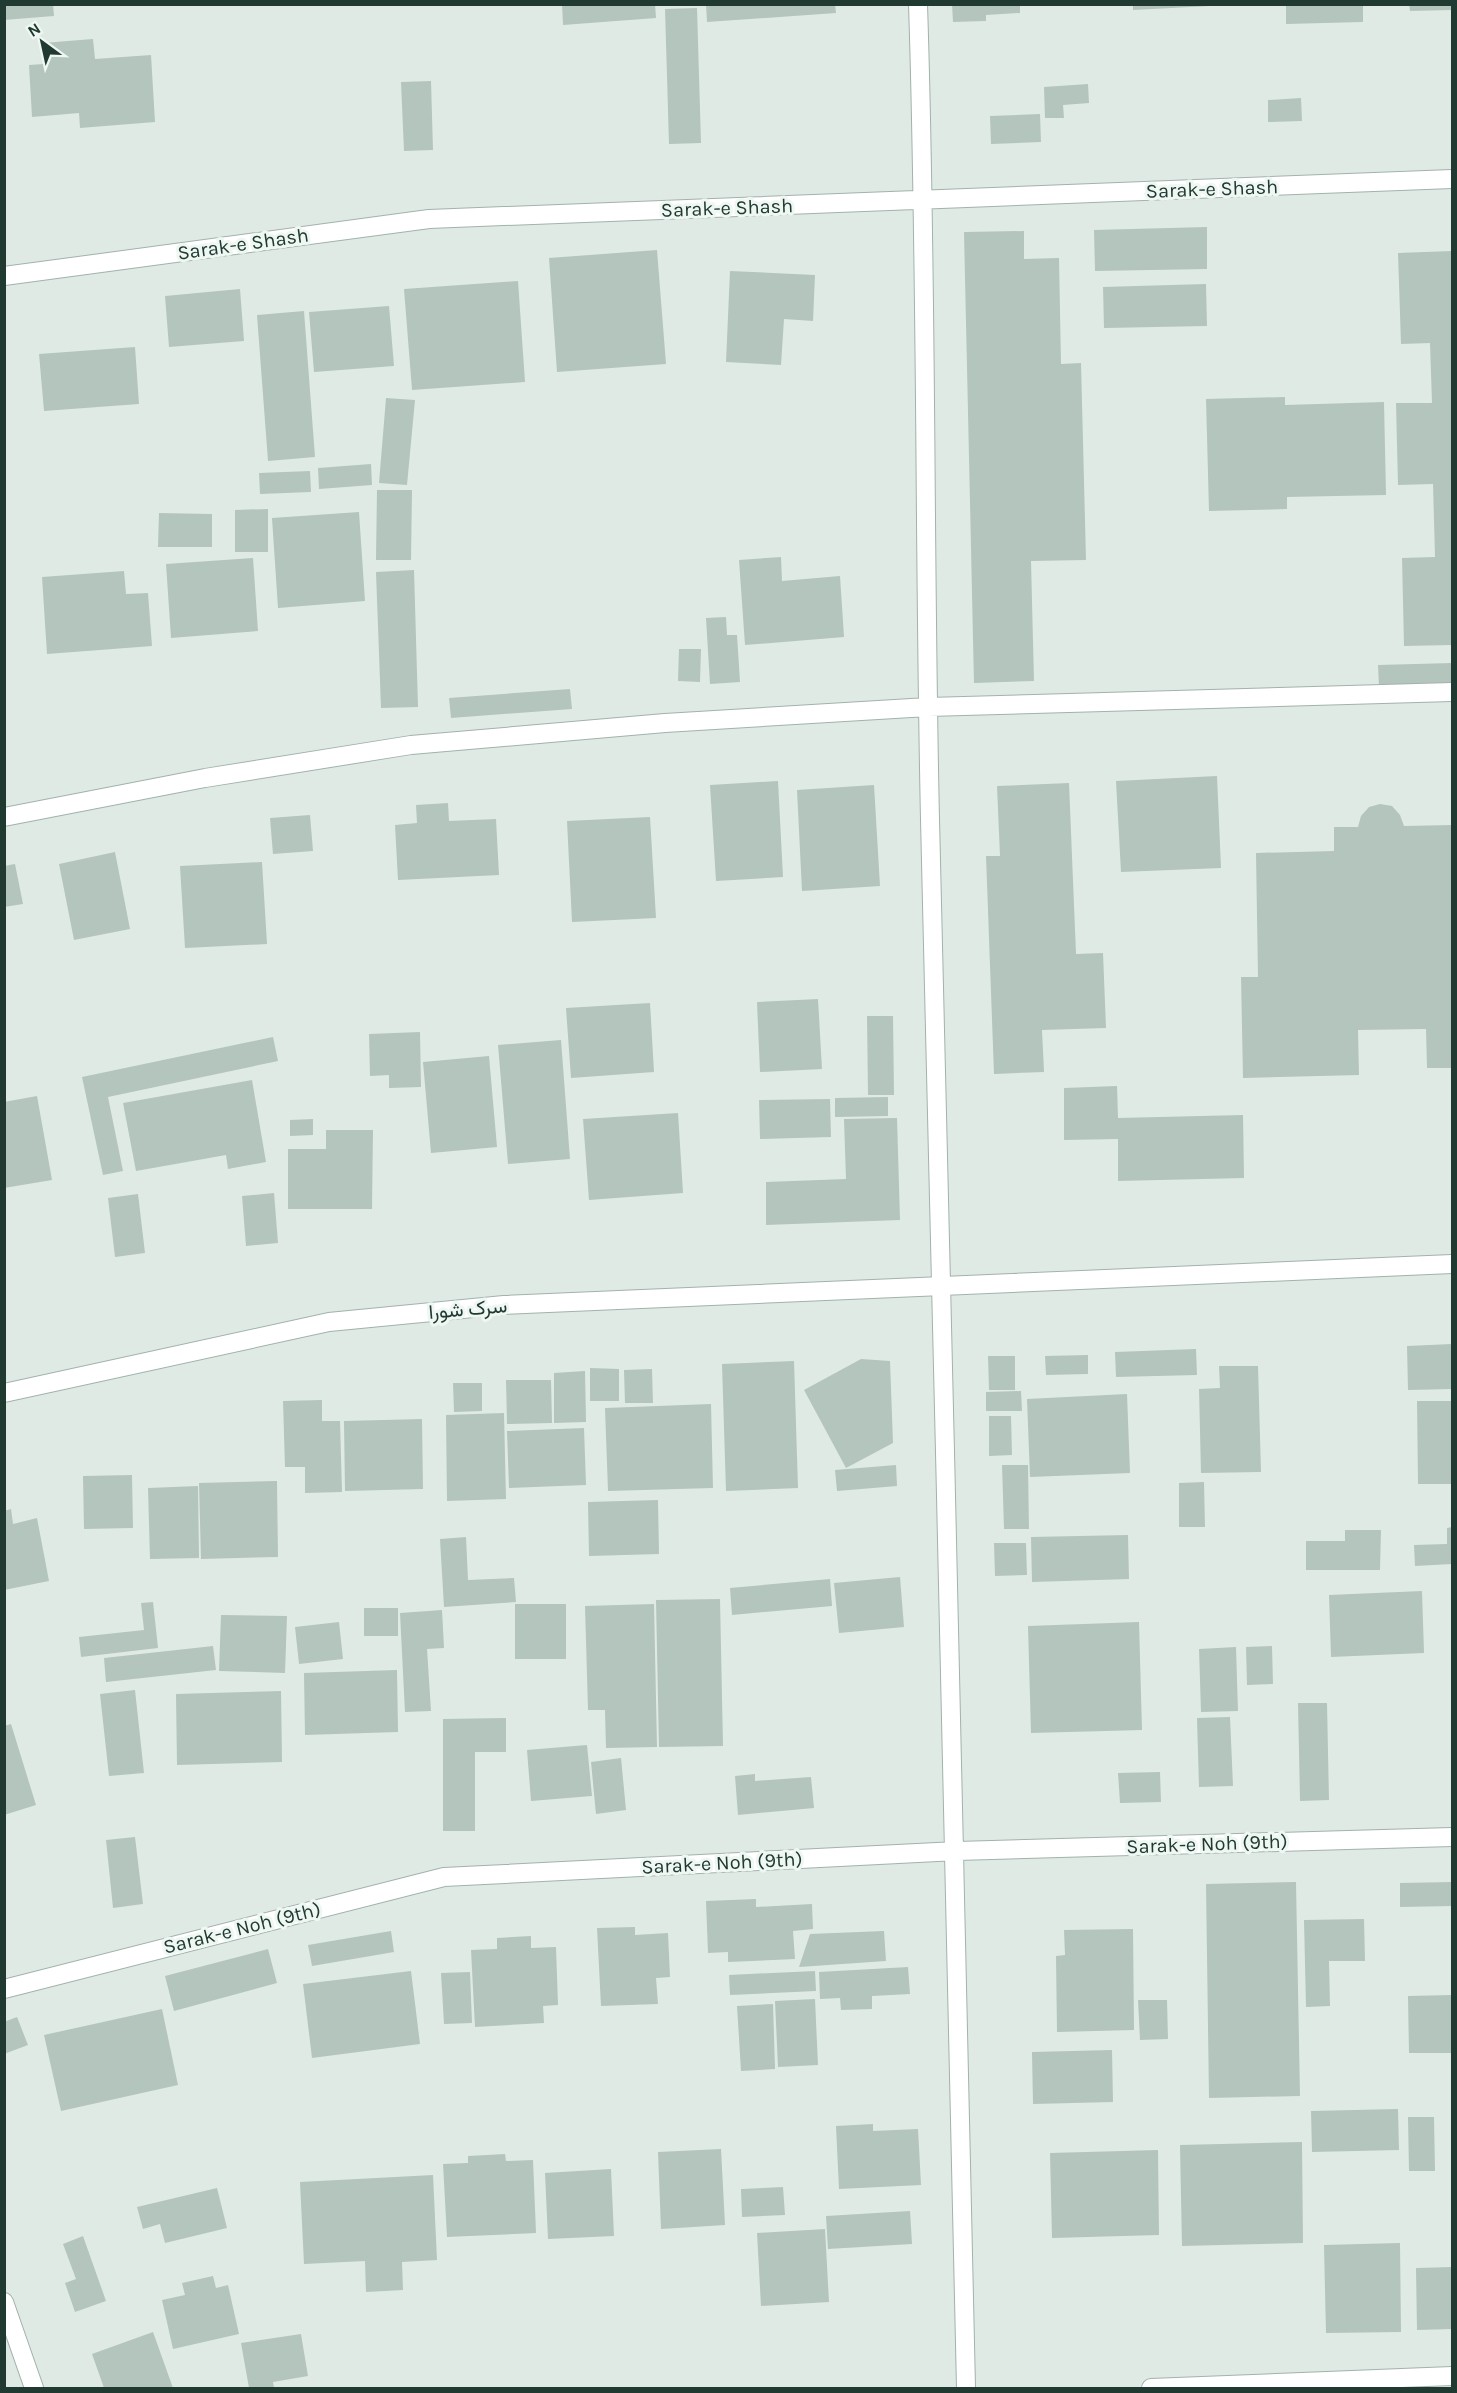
<svg xmlns="http://www.w3.org/2000/svg" width="1457" height="2393" viewBox="0 0 1457 2393" font-family="Karla,Vazirmatn,sans-serif">
	<rect width="100%" height="100%" fill="#dfeae5"/>
	<!-- building -->
	<path fill="#b4c5bd" d="M4 4H53L54 16 4 20Z
		M562 4H655L656 18 563 25Z
		M706 4H835L836 13 707 22Z
		M952 4H1020V13L986 15V21L953 22Z
		M1133 4H1210V6L1133 10Z
		M1286 4H1363V22L1286 24Z
		M1409 4H1452V10L1410 11Z
		M697 8 701 143 669 144 665 9Z
		M93 39 95 59 151 55 155 122 80 128 79 113 32 117 29 65 44 64 43 43Z
		M431 81 433 150 404 151 401 82Z
		M1088 84 1089 103 1063 105 1064 118H1045L1044 87Z
		M1301 98 1302 121 1268 122V100Z
		M1040 114 1041 142 991 144 990 116Z
		M1207 227V269L1095 271 1094 230Z
		M1024 231V259L1059 258 1061 364 1081 363 1086 560 1031 561 1034 681 974 683 964 232Z
		M657 250 666 364 557 372 549 258Z
		M1452 251V645L1404 646 1402 558 1435 557 1433 484 1398 485 1396 403H1432L1430 343 1401 344 1398 253Z
		M730 271 815 275 813 321 784 319 781 365 726 362Z
		M518 281 525 382 412 390 404 289Z
		M1206 284 1207 326 1104 328 1103 287Z
		M240 289 244 341 169 347 165 296Z
		M389 306 394 366 314 372 309 312Z
		M304 311 315 457 268 461 257 315Z
		M135 347 139 404 44 411 39 354Z
		M1285 397V405L1384 402 1386 495 1287 497V509L1209 511 1206 399Z
		M386 398 415 400 407 485 379 483Z
		M371 464 372 485 319 489 318 468Z
		M310 471 311 492 260 494 259 473Z
		M377 490H412L411 560H376Z
		M268 509V552H235V510Z
		M359 512 365 601 278 608 272 518Z
		M159 513 212 514V547H158Z
		M781 557 782 581 840 576 844 637 745 645 739 560Z
		M253 558 258 631 171 638 166 564Z
		M414 570 418 707 381 708 376 572Z
		M124 571 126 594 148 593 152 646 47 654 42 577Z
		M726 617 727 635H737L740 682 710 684 706 618Z
		M679 649H701L700 682 678 681Z
		M1452 663V685L1379 687 1378 665Z
		M570 689 572 709 451 718 449 698Z
		M1217 776 1221 868 1121 872 1116 781Z
		M778 781 783 877 716 881 710 785Z
		M1069 783 1076 954 1103 953 1106 1028 1042 1030 1044 1072 994 1074 986 856H1000L997 786Z
		M874 785 880 886 802 891 797 790Z
		M448 803 449 821 496 819 499 875 398 880 395 825 417 823 416 805Z
		M1380 804 1392 806 1400 815 1404 826 1452 825V1068H1427L1426 1029 1358 1030 1359 1075 1243 1078 1241 977H1258L1256 853 1334 851V827H1358L1361 816 1369 807Z
		M310 815 313 851 273 854 270 818Z
		M650 817 656 918 572 922 567 821Z
		M115 852 130 929 74 940 59 864Z
		M262 862 267 944 185 948 180 866Z
		M15 864 23 904 4 907V866Z
		M818 999 822 1069 760 1072 757 1002Z
		M650 1003 654 1072 571 1078 566 1008Z
		M867 1016H893L894 1095H868Z
		M420 1032 421 1087 389 1088V1075L370 1076 369 1034Z
		M273 1037 278 1061 108 1097 123 1171 103 1175 82 1077Z
		M561 1040 570 1159 508 1164 498 1045Z
		M489 1056 497 1147 431 1153 423 1062Z
		M252 1080 266 1162 228 1169 226 1155 136 1171 123 1103Z
		M1117 1086 1118 1118 1243 1115 1244 1178 1118 1181V1139L1064 1140V1088Z
		M37 1096 52 1180 4 1188V1102Z
		M888 1097V1116L835 1117V1098Z
		M830 1099 831 1137 760 1139 759 1100Z
		M678 1113 683 1193 589 1200 583 1119Z
		M897 1118 900 1220 766 1225V1182L846 1179 844 1119Z
		M313 1119V1135L290 1136V1120Z
		M326 1130H373L372 1209H288V1149H326Z
		M274 1193 278 1243 246 1246 242 1196Z
		M138 1194 145 1253 115 1257 108 1198Z
		M1452 1344V1389L1408 1390 1407 1346Z
		M1196 1349 1197 1375 1116 1377 1115 1352Z
		M1088 1355V1374L1046 1375 1045 1356Z
		M988 1356H1015V1390H989Z
		M861 1359 890 1361 893 1443 846 1468 804 1390Z
		M794 1361 798 1488 726 1491 722 1364Z
		M1219 1366H1258L1261 1472 1201 1473 1199 1389 1220 1388Z
		M590 1368 619 1369V1401H590Z
		M652 1369 653 1403H625L624 1370Z
		M585 1371 586 1422 554 1423V1373Z
		M506 1380H551L552 1423 507 1424Z
		M453 1383H482V1411L454 1412Z
		M1021 1391 1022 1411H986V1392Z
		M1127 1394 1130 1473 1030 1477 1027 1399Z
		M322 1400V1421H340L342 1492 305 1493V1467H285L283 1401Z
		M1417 1401H1452V1484H1418Z
		M711 1404 713 1488 608 1491 605 1408Z
		M504 1413 506 1499 447 1501 446 1415Z
		M989 1416H1011L1012 1455 989 1456Z
		M422 1419 423 1489 345 1491 344 1421Z
		M584 1428 586 1485 509 1488 507 1431Z
		M896 1465 897 1486 837 1491 835 1470Z
		M1002 1465H1028L1029 1529H1004Z
		M132 1475 133 1528 84 1529 83 1476Z
		M277 1481 278 1557 201 1559 199 1483Z
		M1204 1482 1205 1527H1179V1483Z
		M198 1486 199 1558 150 1559 148 1488Z
		M658 1500 659 1554 589 1556 588 1502Z
		M11 1509 13 1524 37 1518 49 1581 4 1590V1511Z
		M1452 1527V1564L1415 1566 1414 1545 1447 1544V1528Z
		M1345 1530H1381L1380 1570H1306V1541H1345Z
		M1128 1535 1129 1579 1032 1582 1031 1537Z
		M466 1537 468 1580 514 1578 516 1602 444 1607 440 1539Z
		M994 1543H1026L1027 1575 995 1576Z
		M900 1577 904 1627 839 1633 834 1583Z
		M830 1579 832 1606 732 1615 730 1588Z
		M1422 1591 1424 1653 1331 1657 1329 1595Z
		M720 1599 723 1746 659 1747 656 1600Z
		M153 1602 158 1648 81 1657 79 1637 144 1630 141 1603Z
		M515 1604H566V1659H515Z
		M654 1604 657 1747 606 1748 605 1710H588L585 1606Z
		M364 1608H398V1636H364Z
		M442 1610 444 1648 427 1649 431 1711 405 1712 400 1613Z
		M221 1615 287 1616 285 1673 219 1671Z
		M339 1622 343 1659 299 1664 295 1627Z
		M1139 1622 1142 1730 1031 1733 1028 1626Z
		M213 1646 216 1670 106 1682 104 1658Z
		M1272 1646 1273 1684 1247 1685 1246 1647Z
		M1236 1647 1238 1711 1201 1712 1199 1649Z
		M397 1670 398 1732 305 1735 304 1673Z
		M135 1690 144 1773 109 1776 100 1694Z
		M281 1691 282 1762 177 1765 176 1694Z
		M1298 1703H1327L1329 1800 1300 1801Z
		M1230 1717 1233 1786 1199 1787 1197 1718Z
		M506 1718V1752H475V1831H443V1719Z
		M11 1724 36 1805 4 1815V1726Z
		M587 1745 592 1796 531 1801 527 1750Z
		M621 1758 626 1810 596 1814 591 1762Z
		M1160 1772 1161 1802 1120 1803 1118 1773Z
		M755 1774V1781L811 1777 814 1808 738 1815 735 1776Z
		M135 1837 143 1904 113 1908 106 1840Z
		M1296 1882 1300 2096 1209 2098 1206 1884Z
		M1452 1882V1906L1400 1907V1883Z
		M756 1899V1907L812 1904 813 1929 793 1931 795 1959 728 1962V1952L708 1953 706 1901Z
		M1364 1919 1365 1961H1329L1330 2006 1306 2007 1304 1920Z
		M635 1927V1935L668 1933 670 1977 656 1978 658 2004 601 2006 597 1928Z
		M1133 1929 1134 2030 1057 2032 1056 1956 1065 1955 1064 1930Z
		M391 1931 394 1952 312 1966 308 1945Z
		M884 1931 886 1961 799 1967 810 1934Z
		M531 1936V1948L556 1947 558 2005 543 2006 544 2023 475 2027 471 1950 497 1949V1938Z
		M268 1949 277 1983 174 2011 165 1976Z
		M908 1967 910 1994 872 1996V2009L841 2010 840 1998 820 1999 819 1972Z
		M411 1971 420 2044 312 2058 303 1984Z
		M815 1971 816 1991 730 1995 729 1975Z
		M470 1972 472 2023 444 2024 441 1973Z
		M1452 1995V2053H1409L1408 1996Z
		M815 1999 818 2065 778 2067 775 2001Z
		M1138 2000H1167L1168 2039 1140 2040Z
		M773 2004 775 2069 741 2071 737 2006Z
		M162 2009 178 2085 61 2111 44 2035Z
		M17 2017 28 2045 4 2054V2022Z
		M1112 2050 1113 2102 1033 2104 1032 2052Z
		M1398 2109 1399 2150 1312 2152 1311 2111Z
		M1408 2117H1434L1435 2171H1409Z
		M873 2124V2131L918 2129 921 2185 839 2189 836 2126Z
		M1302 2142 1303 2243 1182 2246 1180 2145Z
		M721 2149 725 2225 661 2229 658 2152Z
		M1158 2150 1159 2235 1052 2238 1050 2153Z
		M505 2154 506 2161 533 2160 536 2233 447 2237 443 2164 468 2163V2156Z
		M611 2169 614 2236 548 2239 545 2173Z
		M433 2175 437 2260 402 2262 403 2290 366 2292 365 2261 304 2264 300 2182Z
		M783 2187 785 2215 742 2217 741 2189Z
		M217 2188 227 2228 165 2243 160 2224 143 2229 137 2207Z
		M910 2211 912 2244 828 2249 826 2216Z
		M825 2229 829 2302 761 2306 757 2233Z
		M83 2236 106 2301 75 2312 65 2283 76 2279 63 2244Z
		M1400 2243 1401 2332 1326 2333 1324 2245Z
		M1452 2267V2329L1417 2330 1416 2268Z
		M213 2276 216 2288 228 2285 239 2334 173 2349 162 2300 185 2295 182 2283Z
		M153 2332 173 2388H104L92 2354Z
		M301 2334 308 2376 273 2382 274 2388H249L241 2343Z"/>
	<g fill="none" stroke-linecap="round" stroke-linejoin="round">
		<!-- minor casing -->
		<g stroke="#a2b2ac" stroke-width="20">
			<path id="minor" d="M918 4C927 276 924 548 930 819 941 1342 957 1865 966 2388
				M4 276 429 219 1452 179
				M4 817 205 778 411 745 665 723 928 707 1452 692
				M4 1393 329 1322 504 1305 1452 1264
				M4 1989 444 1877 957 1851 1452 1837
				M4 2302 34 2388
				M1151 2388 1452 2376"/>
		</g>
		<!-- minor -->
		<use href="#minor" stroke="#fff" stroke-width="18"/>
	</g>
	<g text-anchor="middle" dominant-baseline="central" stroke-width="6" stroke-linejoin="round" paint-order="stroke">
		<!-- street labels -->
		<g font-size="20" fill="#203a32" stroke="#eff7f3">
			<text transform="translate(1212 189) rotate(-2)">Sarak-e Shash</text>
			<text transform="translate(727 208) rotate(-2)">Sarak-e Shash</text>
			<text transform="translate(243 244) rotate(-8)">Sarak-e Shash</text>
			<text transform="translate(468 1309) rotate(-5)">سرک شورا</text>
			<text transform="translate(1207 1844) rotate(-2)">Sarak-e Noh (9th)</text>
			<text transform="translate(722 1863) rotate(-3)">Sarak-e Noh (9th)</text>
			<text transform="translate(242 1928) rotate(-14)">Sarak-e Noh (9th)</text>
		</g>
	</g>
	<!-- border -->
	<rect width="1457" height="2393" fill="none" stroke="#203a32" stroke-width="12"/>
	<!-- north arrow -->
	<g transform="translate(42 42) rotate(327)" stroke="#eff7f3" stroke-width="4.5" paint-order="stroke">
	<path d="M0-4.5L10 22L0 15L-10 22Z" fill="#203a32"/>
	<text y="-9" font-size="16" font-weight="bold" text-anchor="middle" fill="#203a32">N</text>
	</g>
</svg>
